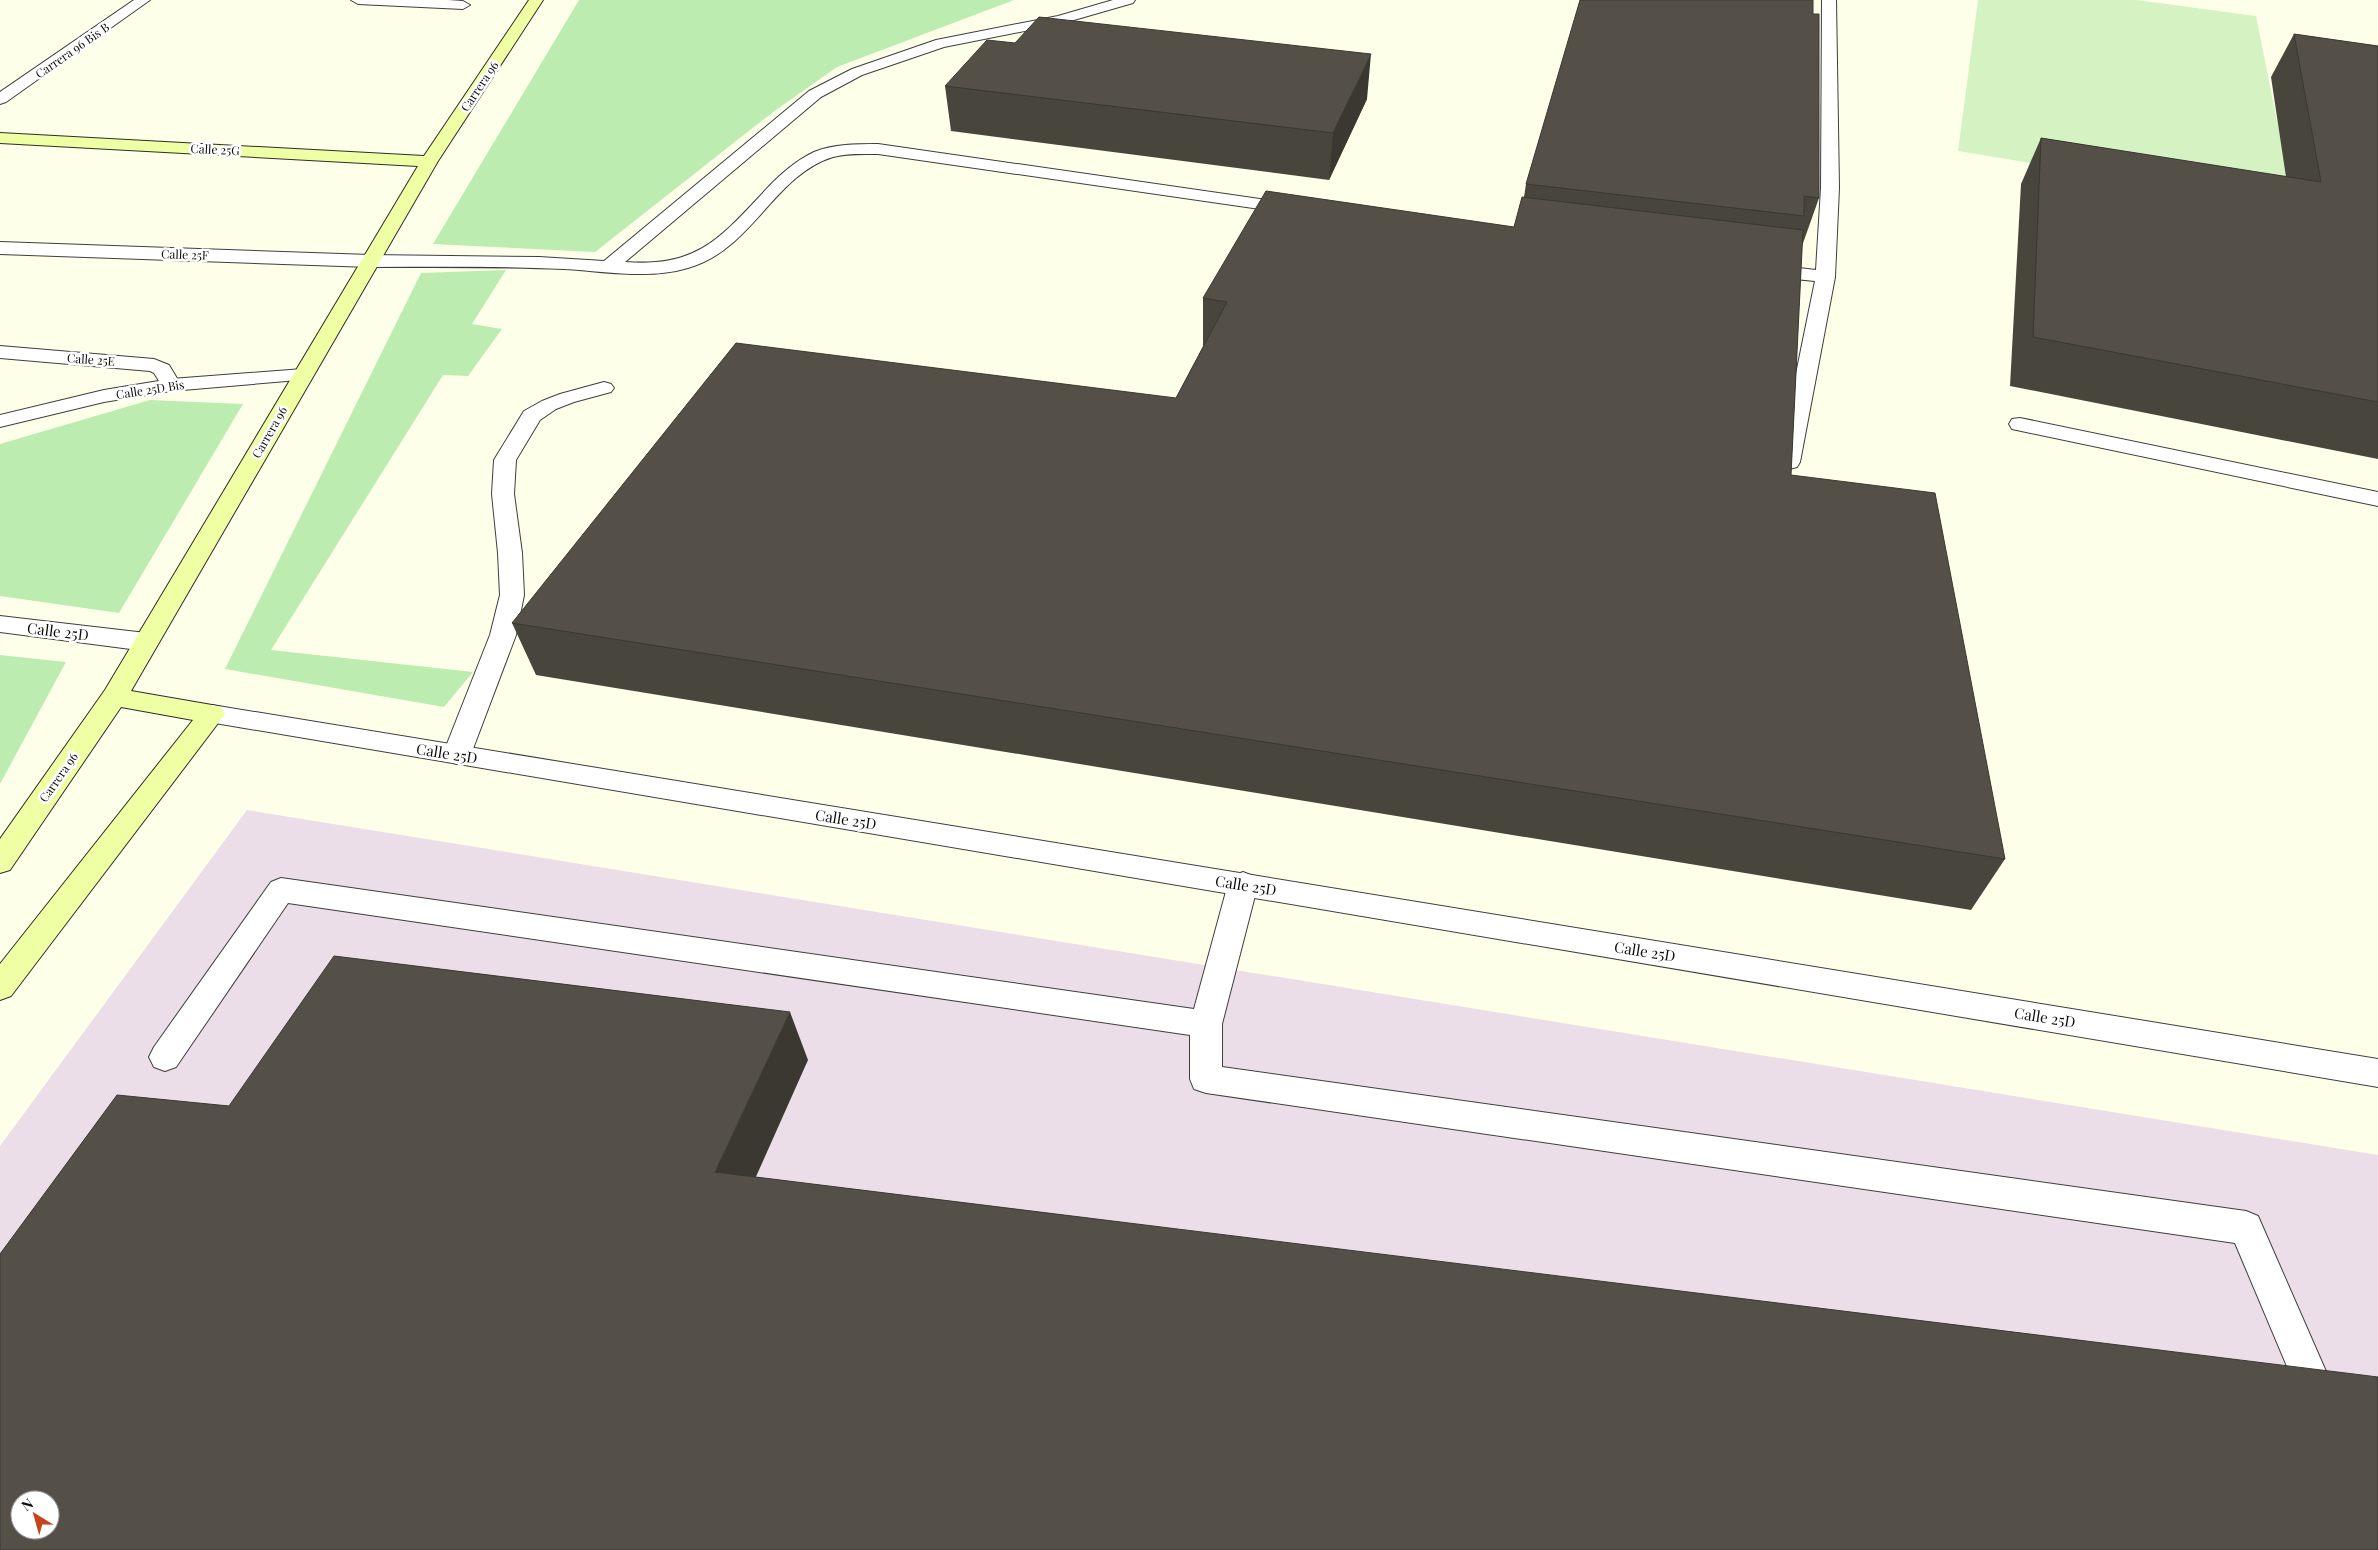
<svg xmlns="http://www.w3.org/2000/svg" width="2378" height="1550" viewBox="0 0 2378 1550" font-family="'Playfair Display',serif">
	<rect width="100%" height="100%" fill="#fdffe9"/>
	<!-- industrial -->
	<path fill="#ebdee9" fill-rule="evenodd" d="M247 810 2378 1155V1550H0V1146ZM20 1500H50V1530H20Z"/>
	<!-- green -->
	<path fill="#bdecb0" d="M579 0H1014L837 67 773 112 595 252 433 244Z
		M506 270 472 324 502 329 468 376 443 375 271 650 473 672 444 707 225 669 421 273Z
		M150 400 243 404 119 613 0 596V444Z
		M0 655 66 662 0 784Z"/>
	<!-- pitch -->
	<path fill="#d4f2c2" d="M1978 0H2136L2256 16 2294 206 1958 151Z"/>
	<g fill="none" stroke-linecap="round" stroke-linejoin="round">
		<!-- lane casing -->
		<g stroke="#3e3e3e" stroke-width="2">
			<path id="lane" d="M351 0H448L463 1 470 5 463 9 358 4Z
				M1113 0H1135L1133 3 1060 24 944 47 862 75 821 97 625 262C694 267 717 242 761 195 776 178 793 162 814 152 834 144 856 144 878 144L1295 204 1301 205 1304 209 1301 213 1295 214 878 154C863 154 847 153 833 157 774 175 752 250 688 268 647 280 605 271 563 269 499 266 434 267 370 267L363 265 361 261 363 257 370 255 539 257 604 261 809 91 852 69 936 40 1058 16Z
				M1822 0H1836L1839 188 1835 277 1800 462 1797 467 1789 469 1781 467 1778 462 1815 281 1764 276 1757 274 1755 270 1757 266 1764 264 1816 270 1821 188Z
				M0 346 154 359 169 365 181 385 178 389 171 391 164 389 154 373 150 371 0 358Z
				M604 382 611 384 614 388 611 392 574 402 556 409 540 420 516 460 514 494 522 553 524 595 516 635 471 754 467 761 457 764 447 761 443 754 490 635 500 595 498 553 492 494 494 460 524 411 542 401 560 394Z
				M2020 418 2378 492V506L2012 429 2009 424 2012 419Z
				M1243 872 1253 876 1258 884 1222 1024V1067L2246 1211 2258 1216 2328 1376 2334 1389 2328 1402 2315 1408 2302 1402 2235 1243 1206 1093 1194 1089 1190 1079V1035L288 903 176 1067 165 1071 154 1067 149 1057 154 1047 271 882 281 878 1194 1009 1228 884 1233 876Z"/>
		</g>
		<!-- street casing -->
		<g stroke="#3e3e3e" stroke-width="2">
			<path id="street" d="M134 0H150L6 102 0 104V92Z
				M0 242 370 255 377 257 379 261 377 265 370 267 0 254Z
				M303 369 310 371 313 375 310 379 171 391 104 402 0 427V415L104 390 171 379Z
				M0 616 146 633 155 636 159 642 155 648 146 651 0 632Z
				M212 705 2378 1059V1087L203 721 199 714 203 707Z"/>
		</g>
		<!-- secondary casing -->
		<g stroke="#2d2d2d" stroke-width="2">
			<path id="secondary" d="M529 0H543L438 161 131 691 212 705 221 707 225 714 11 996 0 1000V964L193 720 121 707 10 870 0 873V839L105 690 418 166 0 143V133L424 156Z"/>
		</g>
		<!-- lane -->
		<use href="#lane" fill="#fff" fill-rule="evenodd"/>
		<!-- street -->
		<use href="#street" fill="#fff" fill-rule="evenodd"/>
		<!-- secondary -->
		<use href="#secondary" fill="#eeffa4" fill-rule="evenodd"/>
	</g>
	<!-- wall -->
	<path fill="#48453d" d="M1813 14 1819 198 1802 246 1791 475 2005 859 1971 910 536 675 512 623 1176 398 1203 347V298L1514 227 1524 197 1526 184Z
		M2294 34 2378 46V459L2010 386 2021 184 2041 138 2286 177 2271 77Z
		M1015 43 1367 99 1329 180 951 131 945 86Z"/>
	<!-- shaded-wall -->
	<path fill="#3b3832" d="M1371 54 1367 99 1329 180 1333 133Z
		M790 1012 808 1060 738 1217 715 1172Z"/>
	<!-- building -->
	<path fill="#545047" stroke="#3b3832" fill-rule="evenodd" d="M1580 0H1813V14H1819V198L1804 196V216L1526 184Z
		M1039 17 1371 54 1333 133 945 86 987 40 1015 43Z
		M2294 34 2378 46V402L2033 337 2041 138 2321 182Z
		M1266 191 1514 227 1522 197 1803 230 1791 475 1935 493 2005 859 512 623 736 343 1176 398 1227 302 1203 298Z
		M334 956 790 1012 715 1172 2378 1377V1550H0V1254L117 1095 229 1106ZM20 1500H50V1530H20Z"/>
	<g text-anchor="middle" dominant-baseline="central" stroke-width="5" stroke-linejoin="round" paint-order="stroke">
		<!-- far-street labels -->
		<g font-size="12" fill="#0b0b0b" stroke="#fff">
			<text transform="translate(72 50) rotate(-35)">Carrera 96 Bis B</text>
			<text transform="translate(479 86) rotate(-56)">Carrera 96</text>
			<text transform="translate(215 149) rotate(3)">Calle 25G</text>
			<text transform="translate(185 254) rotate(2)">Calle 25F</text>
			<text transform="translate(91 359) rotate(4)">Calle 25E</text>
			<text transform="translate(150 389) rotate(-9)">Calle 25D Bis</text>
			<text transform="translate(269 432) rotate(-60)">Carrera 96</text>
			<text transform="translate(58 777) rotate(-55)">Carrera 96</text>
		</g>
		<!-- street labels -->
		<g font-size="15" fill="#0b0b0b" stroke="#fff">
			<text transform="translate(58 631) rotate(7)">Calle 25D</text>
			<text transform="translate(447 753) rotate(9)">Calle 25D</text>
			<text transform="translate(846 819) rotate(9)">Calle 25D</text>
			<text transform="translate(1246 885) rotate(9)">Calle 25D</text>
			<text transform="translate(1645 951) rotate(9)">Calle 25D</text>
			<text transform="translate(2045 1017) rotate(9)">Calle 25D</text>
		</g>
	</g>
	<!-- north arrow -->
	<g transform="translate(35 1515) rotate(323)"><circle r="24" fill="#ffffff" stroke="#9d9d9d"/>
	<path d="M0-4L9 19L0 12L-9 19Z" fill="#c54419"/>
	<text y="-8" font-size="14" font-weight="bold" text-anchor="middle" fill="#0b0b0b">N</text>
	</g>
</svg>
